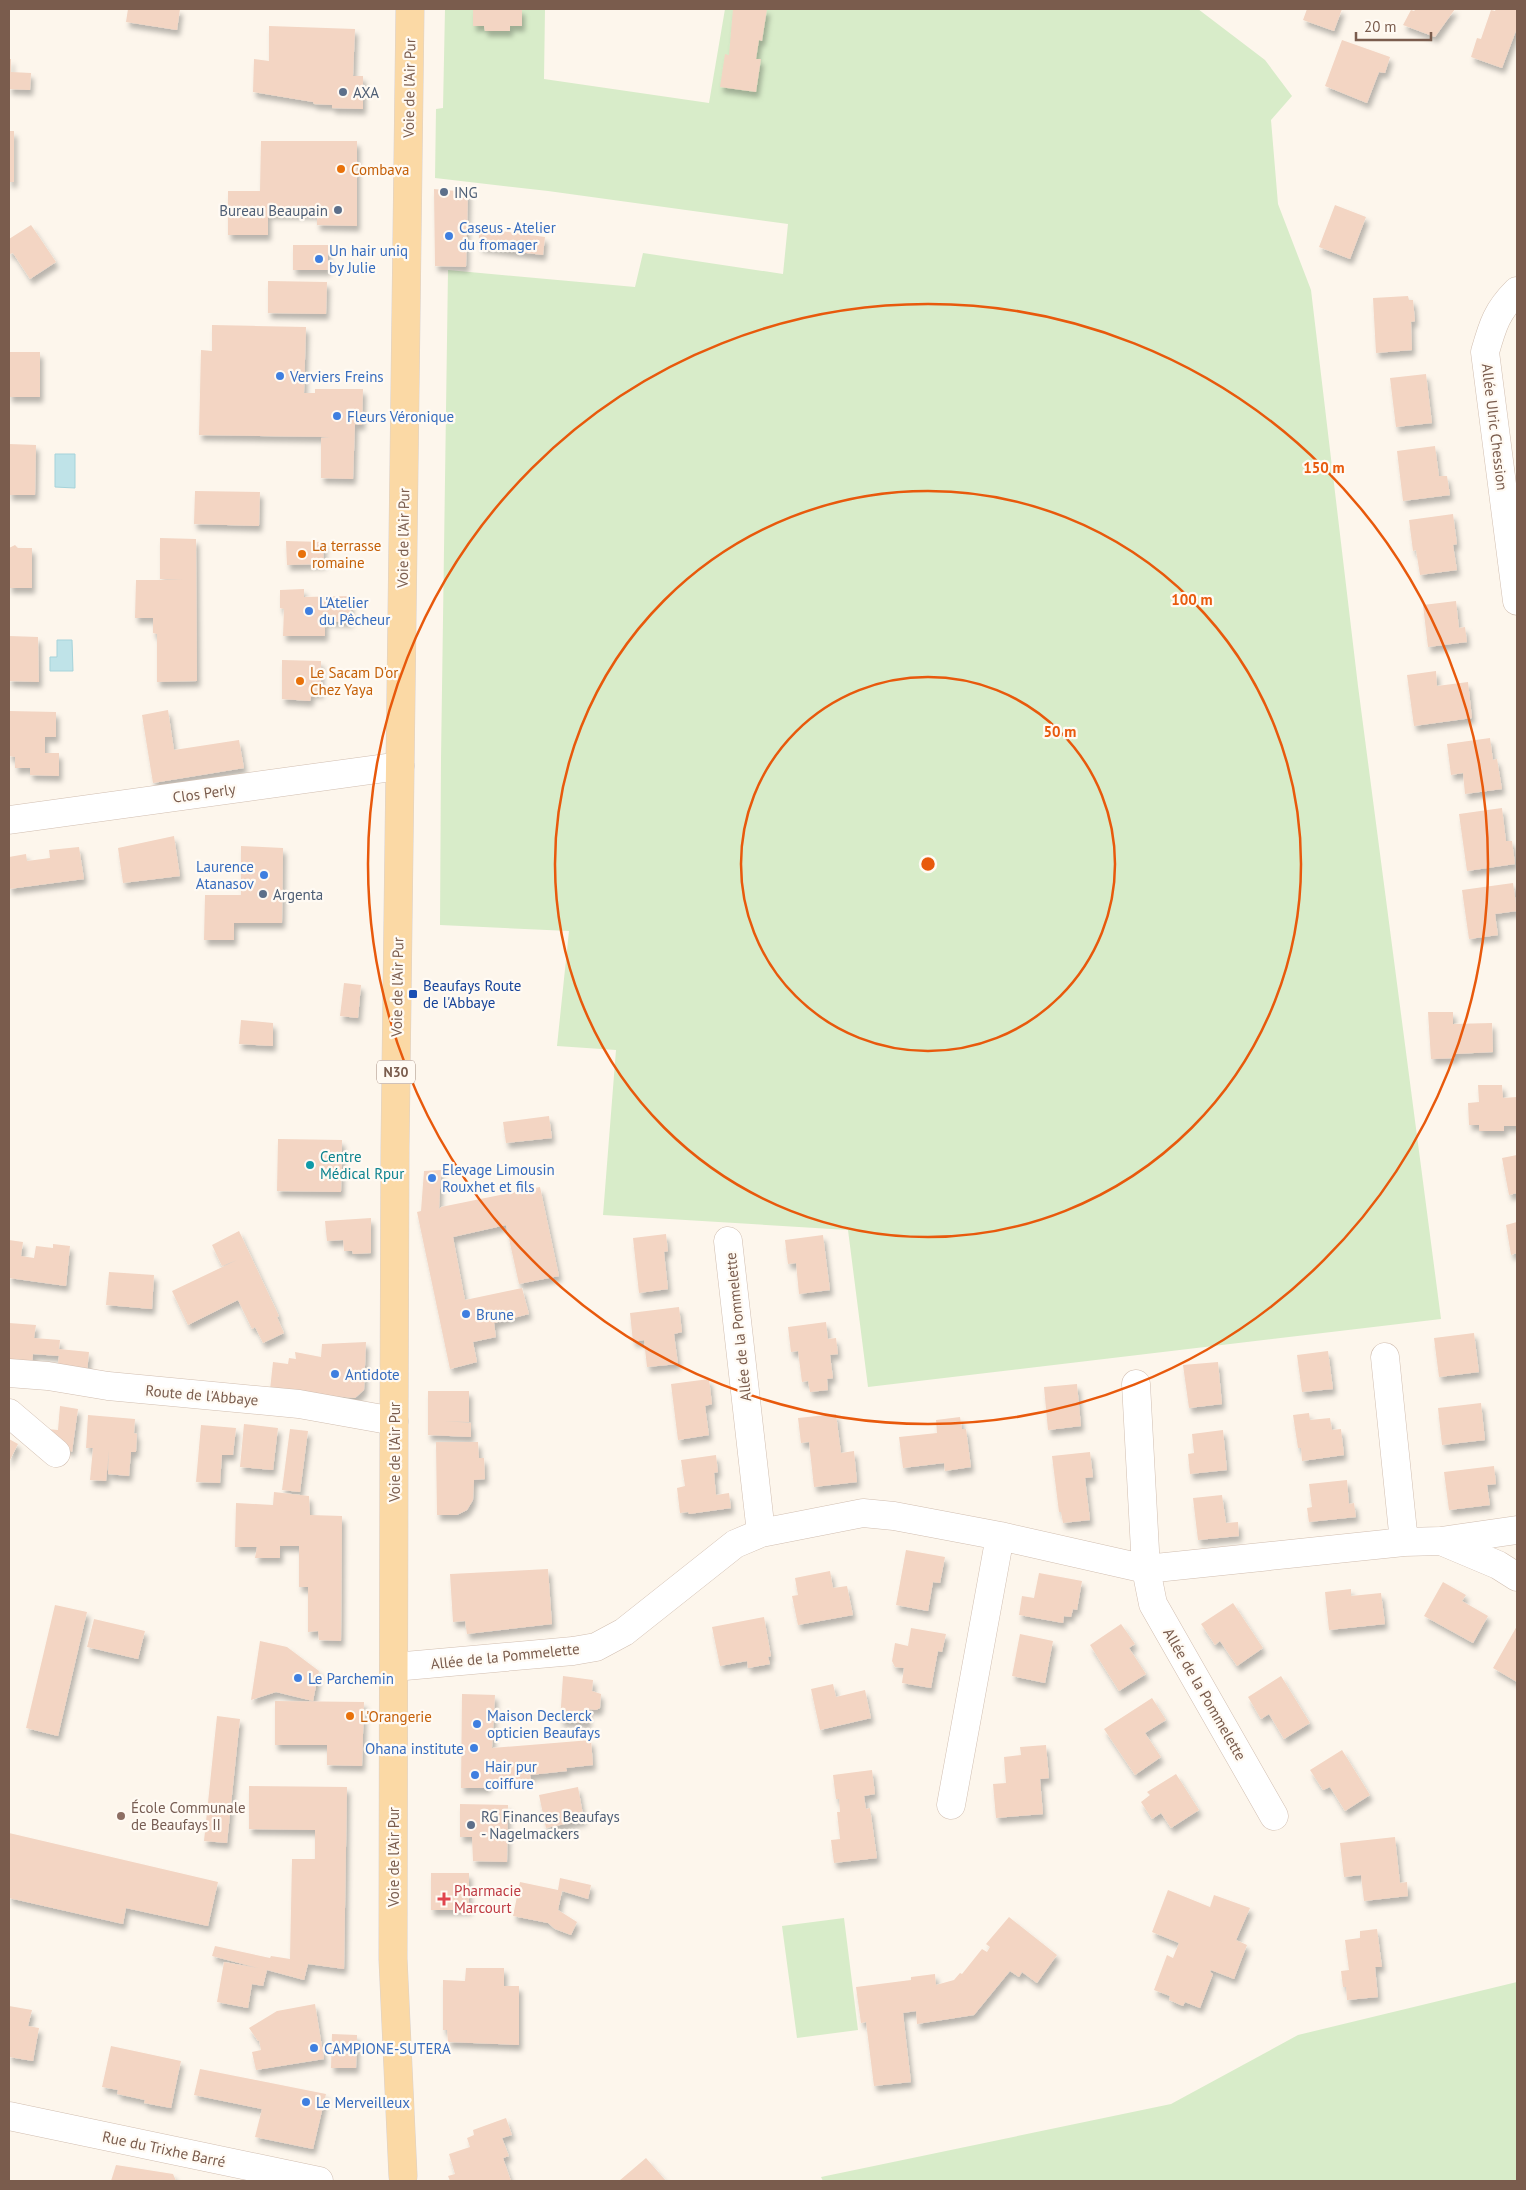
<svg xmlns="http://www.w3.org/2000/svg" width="1526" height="2190" viewBox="0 0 1526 2190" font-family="'PT Sans',sans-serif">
	<defs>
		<filter id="shadow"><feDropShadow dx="3" dy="5.5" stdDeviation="2.5" flood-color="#0004"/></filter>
	</defs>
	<rect width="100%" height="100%" fill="#fdf6ec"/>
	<!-- green -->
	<path fill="#d8ecc9" d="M445 9H473V26H484L485 31H510V26H522V9H545L544 79 709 103 725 9H1198L1265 60 1292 96 1271 120 1278 204 1311 290 1358 686 1441 1319 868 1387 848 1230 603 1215 616 1050 557 1046 569 931 440 925 441 759 448 270 635 287 643 253 783 274 788 224 548 191 435 178 436 109 443 108Z
		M844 1918 858 2030 797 2038 782 1926Z
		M1517 1982V2181H823L821 2177 1171 2104 1298 2035Z"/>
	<!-- water -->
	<path fill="#bfe3e8" stroke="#a5d3da" d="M55 454H75V488L55 487Z
		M57 640H72L73 671H50V657H57Z"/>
	<!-- building -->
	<path fill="#f3d5c3" filter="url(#shadow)" d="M128 9H180L177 30 126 22Z
		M473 9H522V26H510V31H485L484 26H473Z
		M733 9H767L762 41 759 40 756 59H761L756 92 720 87 725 54 729 55Z
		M1307 9H1342L1334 31 1303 20Z
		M1416 9H1455L1435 37 1403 25 1411 10 1414 11Z
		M1496 9H1517V28L1502 68 1471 57 1477 38 1481 39 1491 10 1495 11Z
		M269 26 355 29 353 76H363V109L332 108V105L314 104 313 102 253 92 254 59 269 61Z
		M1342 40 1390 57 1385 73 1379 72 1367 103 1325 86Z
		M9 59H11V72L31 73 30 90 9 89Z
		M9 131H14V182H9Z
		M261 141H357V226L317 225V214H268V235H228V191H260Z
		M434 189 468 192 466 267 435 266Z
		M1335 205 1366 217 1350 259 1319 247Z
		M31 225 56 262 30 279 13 253 10 254 9 252V239Z
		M479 228 545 237 543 255 479 247Z
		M293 245H328V270H293Z
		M268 281 327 282 326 314 268 313Z
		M1408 296 1409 300H1413L1415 321 1411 322 1412 350 1376 353 1373 298Z
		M212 325 306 327 304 393H315V389H363L362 425 355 424 353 479 321 478V438L330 437 199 435 201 350 212 351Z
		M9 352H40V397H9Z
		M1426 374 1432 423 1396 427 1390 378Z
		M9 444 36 445 35 495H9Z
		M1435 446 1439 476H1447L1450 495 1403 501 1397 451Z
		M195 491 260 492 259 526 194 524Z
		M1453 514 1457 544 1453 545 1457 570 1420 575 1416 550 1413 551 1409 520Z
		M160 538 196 539 197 681 157 682V634L153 633V618H135L136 580H183L160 579Z
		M286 541 324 542 323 564 287 565Z
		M15 545 18 548H32V588H9V548Z
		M304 589V597L351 596 350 622 325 621V636H283L284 609 280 608V590Z
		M1456 601 1459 628 1465 627 1467 642 1428 647 1423 605Z
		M9 636 38 637 39 682 9 681Z
		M282 660 321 661V693H312L310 701 282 699Z
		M1436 671 1437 686 1468 682 1472 718 1414 726 1407 675Z
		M168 710 174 750 239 740 244 768 153 783 142 715Z
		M9 711 56 712V737H45V753H59V776L30 775V768H15V757L9 756Z
		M1490 738 1493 760 1497 759 1502 789 1465 794 1463 773 1451 775 1447 744Z
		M1502 808 1506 841H1512L1515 864 1467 871 1459 814Z
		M174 836 180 876 123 883 118 848Z
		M241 846 283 848 282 923H234V940H204L205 895H241Z
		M79 847 84 879 9 889V857L26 854 27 861 50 858 49 850Z
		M1513 883 1517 911 1495 914 1498 935 1469 939 1462 890Z
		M344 983 361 985 358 1018 340 1016Z
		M1428 1012H1453V1024L1492 1023 1493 1052 1455 1054V1058L1431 1059Z
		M241 1020 273 1023V1046L239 1044Z
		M1478 1085H1502L1503 1098 1517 1097V1126H1504V1131H1479V1125H1469L1468 1103 1479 1102Z
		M549 1116 552 1138 506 1143 503 1122Z
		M278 1139 342 1140 341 1192 277 1191Z
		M1517 1155V1193L1509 1195 1502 1158Z
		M441 1170 439 1209 441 1207 540 1187 559 1276 519 1284 506 1225 453 1237 465 1300 522 1288 529 1314 494 1323 496 1337 473 1342 477 1362 450 1369 417 1212 421 1211 424 1171Z
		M371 1218V1253L353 1254 352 1251H344L343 1240 327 1241 325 1221Z
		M1517 1222V1253L1511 1255 1506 1225Z
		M239 1231 279 1316 277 1317 284 1333 263 1343 255 1327 252 1329 238 1300 188 1325 172 1291 237 1260 222 1266 212 1245Z
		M666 1234 668 1251 664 1252 668 1289 639 1293 633 1238Z
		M823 1235 830 1290 799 1294 796 1263 788 1264 785 1240Z
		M9 1240 23 1242 21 1256 34 1258 36 1246 53 1248V1244L70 1246 66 1286 9 1278Z
		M109 1272 154 1275 152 1309 106 1305Z
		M679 1307 682 1332 674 1334 678 1364 647 1367 644 1340 633 1342 630 1313Z
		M826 1322 828 1339 836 1338 838 1354 830 1355 833 1378 827 1379 828 1390 810 1392 808 1381 802 1382 798 1351 791 1352 788 1327Z
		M9 1323 36 1325 34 1338 60 1340 59 1349 89 1352 87 1373 57 1370 59 1356 33 1354 32 1363 9 1361Z
		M1474 1333 1479 1372 1439 1377 1434 1338Z
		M366 1342 364 1390 355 1398 270 1390 273 1362 288 1364 289 1358 296 1359 295 1352 321 1357 322 1344Z
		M1328 1351 1333 1389 1302 1392 1297 1355Z
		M1218 1362 1222 1404 1189 1408 1183 1365Z
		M709 1379 712 1404 705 1406 709 1435 678 1440 671 1384Z
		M1077 1384 1081 1426 1048 1430 1044 1387Z
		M428 1391H469V1422L444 1421 471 1423V1437L428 1435Z
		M1481 1403 1485 1440 1442 1445 1438 1408Z
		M60 1406 78 1409 72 1452 46 1435 47 1429 58 1430Z
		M1309 1413 1310 1420 1330 1418 1332 1430 1341 1429 1344 1455 1302 1461 1301 1448H1298L1293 1415Z
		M836 1414 841 1453 854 1451 857 1482 814 1487 809 1442 801 1443 798 1418Z
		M88 1415 135 1419 134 1433 137 1434 136 1452H131L129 1476 108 1474 109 1450 106 1481 90 1480 93 1448H86Z
		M960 1417 962 1429H966L971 1467 945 1471 944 1463 903 1468 899 1437 937 1433 936 1420Z
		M244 1424 278 1428 273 1470 240 1467Z
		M201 1425 236 1428 233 1455H222L220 1483 196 1482Z
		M290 1429 308 1431 300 1492 282 1490Z
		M1223 1430 1227 1470 1190 1474 1188 1454 1194 1453 1192 1434Z
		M9 1439 18 1444 9 1462Z
		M436 1442H478L479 1458H484L485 1479 474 1480 473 1500 467 1510 457 1515H437Z
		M1090 1452 1093 1477 1085 1478 1090 1520 1063 1523 1061 1512H1059L1052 1456Z
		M716 1455 718 1472 714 1473 716 1495 729 1493 731 1508 689 1514 688 1512 680 1513 677 1488 685 1486 681 1460Z
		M1494 1466 1496 1484 1487 1485 1490 1505 1449 1510 1444 1472Z
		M1347 1480 1349 1504 1354 1503 1356 1517 1309 1522 1307 1508 1312 1507 1309 1484Z
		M274 1492 309 1496 310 1515 342 1516 341 1641 319 1640 318 1631 308 1632V1587H299V1546H280V1558H255L257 1547H235L236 1503 273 1505Z
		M1222 1495 1226 1523 1238 1522 1239 1536 1198 1540 1193 1498Z
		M906 1550 945 1557 940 1583 933 1582 928 1611 896 1605Z
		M548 1569 552 1624 467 1634 465 1621 453 1622 450 1574Z
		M830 1571 833 1588 847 1586 853 1615 798 1625 792 1596 798 1595 795 1578Z
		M1039 1573 1082 1581 1077 1610 1073 1609 1071 1617 1064 1616 1063 1623 1019 1615 1022 1596 1034 1598Z
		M1443 1582 1466 1595 1462 1601 1488 1616 1473 1643 1424 1616Z
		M1351 1589V1596L1381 1593 1385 1624 1329 1630 1325 1592Z
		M1233 1603 1263 1648 1237 1666 1220 1641 1215 1645 1201 1624Z
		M55 1605 87 1612 58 1736 26 1728Z
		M764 1617 771 1656 768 1657 770 1664 748 1668 747 1661 720 1666 712 1627Z
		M94 1619 145 1631 138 1659 87 1647Z
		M1121 1624 1135 1644 1129 1648 1146 1674 1119 1691 1090 1645Z
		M1517 1626V1682L1493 1668Z
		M911 1628 946 1634 942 1652 938 1651 931 1688 902 1683 904 1668 895 1667 892 1661 895 1643 908 1646Z
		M1020 1634 1053 1641 1045 1683 1012 1676Z
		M260 1641 287 1647 319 1671 313 1701 276 1692 251 1700Z
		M563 1676 593 1680 592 1691 601 1694 600 1708 596 1710 588 1709V1723L560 1721Z
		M1281 1676 1310 1723 1284 1739 1269 1714 1261 1719 1248 1697Z
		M833 1684 836 1697 865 1690 871 1718 820 1730 811 1689Z
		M462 1694 495 1695 492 1748 591 1740 593 1765 566 1768 567 1771 530 1775 531 1779 488 1781V1788H461Z
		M1152 1698 1166 1720 1145 1733 1161 1757 1135 1775 1104 1729Z
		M275 1701 364 1702 362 1766 327 1765V1745H275Z
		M217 1716 240 1719 227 1843 204 1841Z
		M1046 1745 1049 1778 1040 1779 1043 1814 996 1818 993 1784 1006 1783 1004 1757 1021 1755 1020 1747Z
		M1342 1750 1370 1795 1345 1811 1330 1787 1323 1790 1310 1770Z
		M872 1770 875 1794 864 1796 866 1809 870 1808 877 1858 834 1863 831 1840 840 1839 837 1812H840L839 1799H836L833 1775Z
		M1176 1774 1199 1810 1171 1828 1161 1813 1152 1819 1141 1802 1150 1795 1147 1792Z
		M249 1786 347 1787 344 1969 308 1964 304 1980 267 1970 263 1986 252 1984 248 2008 217 2002 224 1962 258 1968 212 1956 215 1946 270 1958 271 1956 290 1959 292 1859H315V1830L249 1829Z
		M578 1787 584 1820 546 1828 539 1795Z
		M460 1804 508 1805 507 1862 473 1861 472 1837H460Z
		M9 1833 218 1882 208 1926 126 1908 123 1924 9 1898Z
		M1395 1837 1400 1883 1407 1882 1408 1896 1364 1901 1361 1875 1344 1877 1340 1843Z
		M431 1873H469V1910H431Z
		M560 1878 591 1885 588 1899 562 1891 558 1910 577 1922 571 1935 555 1929 548 1923 513 1916 520 1882 558 1890Z
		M1168 1890 1210 1907 1214 1895 1250 1908 1236 1940 1247 1945 1234 1979 1211 1970 1210 1972 1213 1974 1200 2008 1185 2002 1183 2006 1169 2000 1170 1996 1154 1990 1167 1955 1173 1958 1179 1943 1152 1932Z
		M1009 1917 1057 1955 1037 1983 1022 1972 1019 1977 1010 1971 974 2015 917 2024 916 2011 903 2013 911 2082 874 2086 866 2022 861 2023 856 1987 911 1980V1977L935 1974 936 1985 954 1980 960 1973 962 1974 982 1949 987 1952 990 1947 986 1944Z
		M1377 1929 1382 1967H1375L1378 1997 1347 2000 1346 1987H1343L1341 1971 1349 1970 1345 1940 1360 1938V1931Z
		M466 1968H504V1986H519V2045L448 2042 447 2030H443V1980L465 1981Z
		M315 2004 324 2059 256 2070 252 2052 261 2050 259 2040 258 2041 249 2028 277 2011Z
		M9 2006 32 2010 28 2026 39 2028 33 2061 9 2057Z
		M332 2034 357 2035 356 2068H331Z
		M111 2046 181 2061 171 2108 144 2103 145 2100 117 2094 118 2090 102 2087Z
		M200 2069 326 2094 313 2149 255 2137 262 2109 194 2095Z
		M506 2118 512 2135 502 2138 509 2156 503 2158 511 2181H450L448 2176 455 2174 449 2154 470 2147 467 2138 474 2135 473 2130Z
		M646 2158 666 2181H619Z
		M116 2165 173 2174 176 2181H111Z"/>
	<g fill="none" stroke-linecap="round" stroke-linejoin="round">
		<!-- street casing -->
		<g stroke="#d1beb0" stroke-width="29">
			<path id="street" d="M1517 291C1497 311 1493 324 1485 352L1517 601
				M9 820 400 766
				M728 1241 761 1533
				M1385 1357 1404 1542
				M9 1373 48 1376 108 1386 299 1404 394 1421
				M1136 1384 1146 1569 1153 1604 1274 1816
				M9 1413 56 1453
				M1441 1541 1498 1565 1517 1577
				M394 1667 573 1651 596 1647 624 1632 735 1544 761 1533 863 1513 894 1516 1000 1536 1146 1569 1404 1542 1441 1541 1517 1530
				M951 1805 1000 1536
				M9 2116 319 2181"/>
		</g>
		<!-- primary casing -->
		<g stroke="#dad1cd" stroke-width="29">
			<path id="primary" d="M403 2176 393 1959 394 1421 395 1148 410 9"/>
		</g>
		<!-- street -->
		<use href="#street" stroke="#fff" stroke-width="28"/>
		<!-- primary -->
		<use href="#primary" stroke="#fbd9a5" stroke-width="28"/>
	</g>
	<!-- distance rings -->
	<g fill="none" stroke="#e8590c" stroke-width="2.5">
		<circle cx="928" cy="864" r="187"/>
		<circle cx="928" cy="864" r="373"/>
		<circle cx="928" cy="864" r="560"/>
	</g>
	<!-- markers -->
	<g fill="#5c6f8a" stroke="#fffaf3" stroke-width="2">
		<circle cx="343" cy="92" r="5"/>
		<circle cx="444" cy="192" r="5"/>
		<circle cx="338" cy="210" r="5"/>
		<circle cx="263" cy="894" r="5"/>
		<circle cx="471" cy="1825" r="5"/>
	</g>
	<g fill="#e8710a" stroke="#fffaf3" stroke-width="2">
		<circle cx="341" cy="169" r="5"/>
		<circle cx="302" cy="554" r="5"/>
		<circle cx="300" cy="681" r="5"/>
		<circle cx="350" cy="1716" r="5"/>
	</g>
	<g fill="#3f7fe0" stroke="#fffaf3" stroke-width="2">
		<circle cx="449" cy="236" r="5"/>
		<circle cx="319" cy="259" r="5"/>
		<circle cx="280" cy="376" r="5"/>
		<circle cx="337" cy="416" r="5"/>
		<circle cx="309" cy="611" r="5"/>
		<circle cx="264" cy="875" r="5"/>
		<circle cx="432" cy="1178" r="5"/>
		<circle cx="466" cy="1314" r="5"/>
		<circle cx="335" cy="1374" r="5"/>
		<circle cx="298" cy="1678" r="5"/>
		<circle cx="477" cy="1724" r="5"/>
		<circle cx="474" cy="1748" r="5"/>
		<circle cx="475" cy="1775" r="5"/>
		<circle cx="314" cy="2048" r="5"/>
		<circle cx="306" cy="2102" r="5"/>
	</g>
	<rect fill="#1a4fb4" stroke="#fffaf3" stroke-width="2" x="408" y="989" width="10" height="10" rx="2.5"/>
	<circle fill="#0f9aa8" stroke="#fffaf3" stroke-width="2" cx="310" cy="1165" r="5"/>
	<circle fill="#8d6e63" stroke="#fffaf3" stroke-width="2" cx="121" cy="1816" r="5"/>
	<path fill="#e0444e" stroke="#fffaf3" stroke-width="2" d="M441.5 1891.5h5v5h5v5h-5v5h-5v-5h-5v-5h5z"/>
	<g text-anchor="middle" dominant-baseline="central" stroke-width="4.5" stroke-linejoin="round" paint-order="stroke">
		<!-- shield labels -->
		<rect fill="#fffaf3" stroke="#a28b7f" stroke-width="1" x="377" y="1060.5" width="38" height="23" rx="4"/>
		<g font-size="14" font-weight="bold" fill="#7a5c4d">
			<text x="396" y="1072">N30</text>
		</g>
		<!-- street labels -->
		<g font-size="15" fill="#7a5c4d" stroke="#fffaf3">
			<text transform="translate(409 88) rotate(-89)">Voie de l'Air Pur</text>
			<text transform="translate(1495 427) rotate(83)">Allée Ulric Chession</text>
			<text transform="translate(403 538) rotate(-89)">Voie de l'Air Pur</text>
			<text transform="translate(204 793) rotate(-8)">Clos Perly</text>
			<text transform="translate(397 987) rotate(-89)">Voie de l'Air Pur</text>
			<text transform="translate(738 1327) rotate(-96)">Allée de la Pommelette</text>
			<text transform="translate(202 1395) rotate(5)">Route de l'Abbaye</text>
			<text transform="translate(394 1452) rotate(-90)">Voie de l'Air Pur</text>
			<text transform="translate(505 1656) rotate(-6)">Allée de la Pommelette</text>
			<text transform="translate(1205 1694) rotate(60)">Allée de la Pommelette</text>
			<text transform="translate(393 1857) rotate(-90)">Voie de l'Air Pur</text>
			<text transform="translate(164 2149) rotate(12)">Rue du Trixhe Barré</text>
		</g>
		<!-- service labels -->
		<g font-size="15" fill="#4e5e75" stroke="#fffaf3" text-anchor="start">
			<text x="353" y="92">AXA</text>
			<text x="454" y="192">ING</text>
			<text x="328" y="210" text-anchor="end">Bureau Beaupain</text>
			<text x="273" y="894">Argenta</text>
			<text x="481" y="1816">RG Finances Beaufays<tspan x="481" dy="17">- Nagelmackers</tspan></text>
		</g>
		<!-- food labels -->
		<g font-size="15" fill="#c56008" stroke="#fffaf3" text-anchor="start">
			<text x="351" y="169">Combava</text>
			<text x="312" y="545">La terrasse<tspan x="312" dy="17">romaine</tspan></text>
			<text x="310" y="672">Le Sacam D'or<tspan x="310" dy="17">Chez Yaya</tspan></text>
			<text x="360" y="1716">L'Orangerie</text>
		</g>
		<!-- shop labels -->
		<g font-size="15" fill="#366cbe" stroke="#fffaf3" text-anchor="start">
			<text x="459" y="227">Caseus - Atelier<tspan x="459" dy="17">du fromager</tspan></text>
			<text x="329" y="250">Un hair uniq<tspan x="329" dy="17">by Julie</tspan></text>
			<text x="290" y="376">Verviers Freins</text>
			<text x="347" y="416">Fleurs Véronique</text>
			<text x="319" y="602">L'Atelier<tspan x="319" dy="17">du Pêcheur</tspan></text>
			<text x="254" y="866" text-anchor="end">Laurence<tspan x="254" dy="17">Atanasov</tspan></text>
			<text x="442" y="1169">Elevage Limousin<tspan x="442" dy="17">Rouxhet et fils</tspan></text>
			<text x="476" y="1314">Brune</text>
			<text x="345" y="1374">Antidote</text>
			<text x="308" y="1678">Le Parchemin</text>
			<text x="487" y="1715">Maison Declerck<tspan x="487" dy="17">opticien Beaufays</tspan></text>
			<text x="464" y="1748" text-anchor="end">Ohana institute</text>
			<text x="485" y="1766">Hair pur<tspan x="485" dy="17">coiffure</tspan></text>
			<text x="324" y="2048">CAMPIONE-SUTERA</text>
			<text x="316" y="2102">Le Merveilleux</text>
		</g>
		<!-- transit labels -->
		<g font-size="15" fill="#164399" stroke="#fffaf3" text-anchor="start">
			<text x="423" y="985">Beaufays Route<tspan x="423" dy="17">de l'Abbaye</tspan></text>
		</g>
		<!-- culture labels -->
		<g font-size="15" fill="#0d838f" stroke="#fffaf3" text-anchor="start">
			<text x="320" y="1156">Centre<tspan x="320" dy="17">Médical Rpur</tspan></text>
		</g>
		<!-- education labels -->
		<g font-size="15" fill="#785e54" stroke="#fffaf3" text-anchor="start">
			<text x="131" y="1807">École Communale<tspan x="131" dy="17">de Beaufays II</tspan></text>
		</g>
		<!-- health labels -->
		<g font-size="15" fill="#be3a42" stroke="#fffaf3" text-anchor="start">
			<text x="454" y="1890">Pharmacie<tspan x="454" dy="17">Marcourt</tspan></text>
		</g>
	</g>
	<circle cx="928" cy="864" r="8" fill="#e8590c" stroke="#fffaf3" stroke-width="2.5"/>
	<g font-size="15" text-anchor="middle" font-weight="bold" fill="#e8590c" stroke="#fffaf3" stroke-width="4.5" stroke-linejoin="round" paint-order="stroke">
		<text x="1324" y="473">150 m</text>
		<text x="1192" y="605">100 m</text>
		<text x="1060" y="737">50 m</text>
	</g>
	<!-- border -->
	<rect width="1526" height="2190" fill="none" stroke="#7a5c4d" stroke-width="20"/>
	<!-- scale -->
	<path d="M1356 32v8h75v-8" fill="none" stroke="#7a5c4d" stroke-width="2.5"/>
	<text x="1364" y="32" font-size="15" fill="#7a5c4d" stroke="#fffaf3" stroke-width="4" paint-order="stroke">20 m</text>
</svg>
